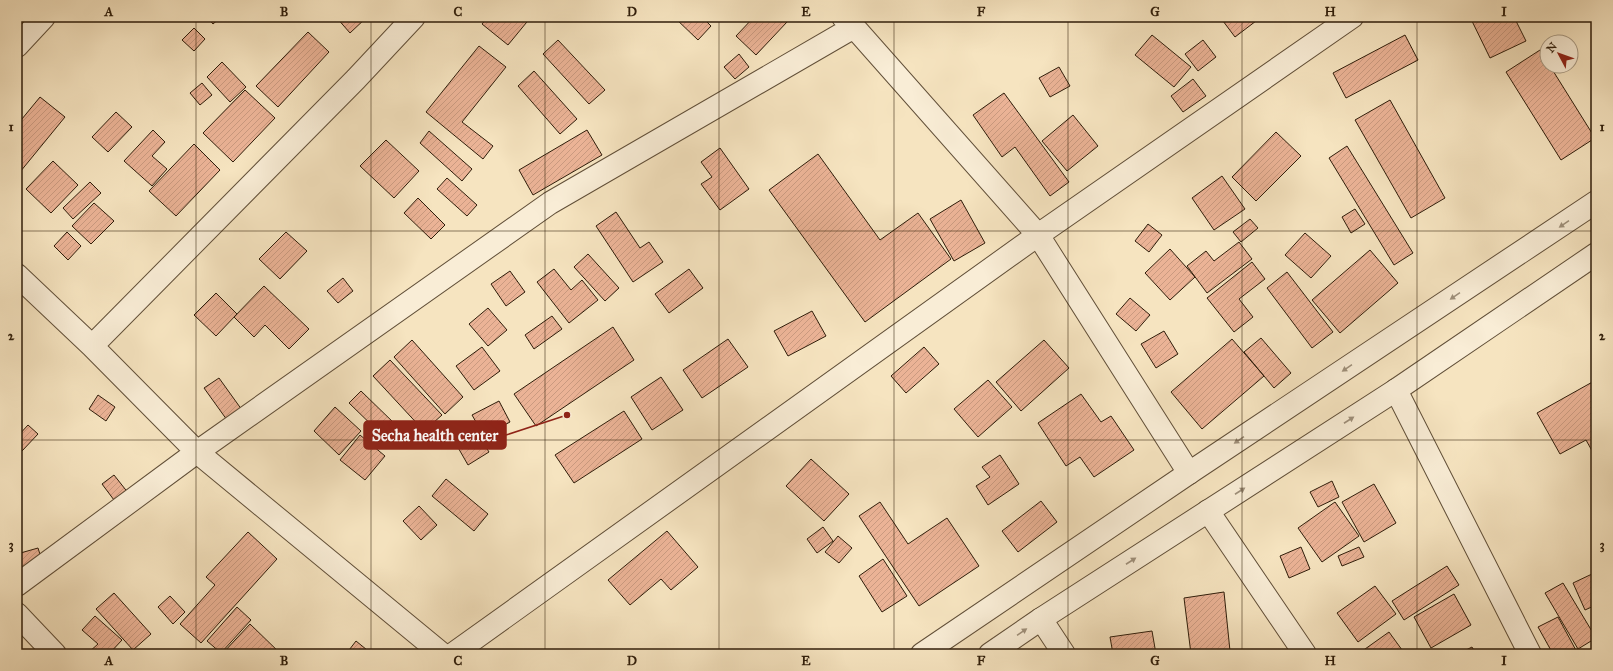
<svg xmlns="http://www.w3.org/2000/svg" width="1613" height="671" viewBox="0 0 1613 671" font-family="'IM FELL Great Primer',serif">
	<defs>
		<pattern id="building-hatch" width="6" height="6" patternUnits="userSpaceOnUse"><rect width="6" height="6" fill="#ebb396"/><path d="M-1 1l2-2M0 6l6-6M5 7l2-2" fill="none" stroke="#ca9a80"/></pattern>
	</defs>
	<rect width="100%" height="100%" fill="#f6e4c0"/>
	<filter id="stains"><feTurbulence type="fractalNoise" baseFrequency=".005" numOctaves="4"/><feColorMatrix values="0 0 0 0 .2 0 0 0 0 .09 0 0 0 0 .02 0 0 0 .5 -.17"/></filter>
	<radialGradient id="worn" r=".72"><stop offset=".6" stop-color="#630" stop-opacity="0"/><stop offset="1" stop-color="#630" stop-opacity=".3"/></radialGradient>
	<!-- building -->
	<path fill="url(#building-hatch)" stroke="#2f1d0a" d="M207 17H221L213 24Z
		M336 17H367L350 33Z
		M488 17H531L508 45 482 24Z
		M674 17H702L711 26 698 40Z
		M754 17H782L787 22 756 55 736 36Z
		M1220 17H1254L1256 21 1235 37Z
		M1470 17H1514L1526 41 1490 58Z
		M194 28 205 39 194 51 182 40Z
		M308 32 329 52 278 107 256 86Z
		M1152 35 1191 67 1174 87 1135 55Z
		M1405 35 1418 60 1346 98 1333 73Z
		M558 40 605 90 589 104 543 54Z
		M1203 40 1216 57 1198 71 1185 54Z
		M479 46 506 67 462 122 493 146 483 159 426 112Z
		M1540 50 1547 61V66H1550L1595 138 1561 160 1506 72Z
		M739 54 749 67 735 79 724 67Z
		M222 62 246 87 230 102 207 77Z
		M1059 67 1070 86 1050 97 1039 78Z
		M534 71 577 119 560 134 518 86Z
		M1193 79 1206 96 1183 112 1171 96Z
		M202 83 212 95 200 105 190 93Z
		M245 90 275 118 233 162 203 133Z
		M1004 93 1069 182 1050 196 1015 147 1002 157 973 115Z
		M40 97 65 117 20 172 17 169V125Z
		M1390 100 1445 198 1411 218 1355 120Z
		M116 112 132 127 108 152 92 137Z
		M1073 115 1098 146 1067 171 1042 141Z
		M153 130 165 142 152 156 167 169 152 186 124 161Z
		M587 130 602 155 533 195 519 170Z
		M429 131 472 169 462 181 420 143Z
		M1276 132 1301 156 1256 201 1232 177Z
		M386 140 419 171 394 198 360 166Z
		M194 144 220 170 176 216 149 191Z
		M1347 146 1413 253 1394 265 1329 158Z
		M720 148 749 189 720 210 701 184 712 177 701 162Z
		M818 154 880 240 918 213 951 259 865 322 769 190Z
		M53 161 78 185 51 213 26 189Z
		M1222 176 1245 209 1214 230 1192 198Z
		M447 178 477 205 467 216 437 189Z
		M90 182 101 193 73 219 63 208Z
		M418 198 445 225 431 239 404 213Z
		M961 200 985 243 954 261 930 219Z
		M94 203 114 221 91 244 72 226Z
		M1355 209 1365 224 1351 233 1342 217Z
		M616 212 640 248 649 242 663 262 633 282 596 226Z
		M1250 219 1258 228 1241 242 1233 232Z
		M1148 224 1162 235 1149 252 1135 241Z
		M67 232 81 246 68 260 54 246Z
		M286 232 307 251 280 279 259 259Z
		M1305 233 1331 256 1311 278 1285 255Z
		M1239 242 1252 259 1207 293 1187 266 1206 251 1214 261Z
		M1170 249 1195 277 1170 300 1145 273Z
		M1370 250 1398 283 1340 333 1312 300Z
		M588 254 619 288 605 301 574 267Z
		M1252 262 1265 279 1239 299 1253 317 1234 332 1207 298Z
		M554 269 571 290 582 280 598 300 569 323 537 282Z
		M689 269 703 288 669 313 655 294Z
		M510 271 525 292 506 306 491 284Z
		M1287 272 1333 332 1312 348 1267 288Z
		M343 278 353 291 338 303 327 291Z
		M264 286 309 329 289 349 265 325 254 337 234 317Z
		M216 293 237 314 216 336 194 315Z
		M1130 298 1150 315 1136 331 1116 314Z
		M488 308 507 330 488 346 469 324Z
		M812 311 826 336 788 356 774 331Z
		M552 316 562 329 534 349 525 335Z
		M613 327 634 360 536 426 514 394Z
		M1164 331 1178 354 1156 368 1141 344Z
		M1261 338 1291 373 1274 388 1244 352Z
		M728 339 748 367 702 398 683 370Z
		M1232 339 1264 376 1202 429 1171 392Z
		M412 340 463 397 445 414 394 357Z
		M1044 340 1069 368 1021 411 996 382Z
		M482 347 500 371 474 390 456 366Z
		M924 347 939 364 906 393 891 376Z
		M390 360 442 415 424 431 373 376Z
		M661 377 683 410 652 430 631 397Z
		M219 378 242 410 227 420 204 388Z
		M988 380 1012 407 978 437 954 409Z
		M1596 380V458L1586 440 1560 454 1537 413Z
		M361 391 395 424 383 436 349 403Z
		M1081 394 1101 422 1111 416 1134 450 1094 477 1080 457 1066 466 1038 423Z
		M98 395 115 407 106 421 89 409Z
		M499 401 510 422 484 436 472 415Z
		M335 407 361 431 339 455 314 431Z
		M624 411 642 439 574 483 555 455Z
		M28 425 38 434 22 451 17 446V437Z
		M472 425 489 452 468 465 452 437Z
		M360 435 385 456 365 480 340 460Z
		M1000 455 1019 484 988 505 976 486 990 477 982 467Z
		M811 459 849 494 824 521 786 486Z
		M114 475 129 494 117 504 102 484Z
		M446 479 488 514 474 531 432 496Z
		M1332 481 1339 497 1318 507 1310 492Z
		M1374 484 1396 523 1364 542 1342 502Z
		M1041 501 1057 522 1018 552 1002 531Z
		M880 502 908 544 947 518 979 566 919 606 859 516Z
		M1335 502 1359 536 1322 562 1298 528Z
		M419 506 437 525 421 540 403 521Z
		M823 527 833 541 817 553 807 539Z
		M667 531 698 567 671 590 661 579 630 605 608 580Z
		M248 532 277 559 201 643 180 624 215 585 206 577Z
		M838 536 852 548 839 563 825 552Z
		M1301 547 1310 569 1289 578 1280 556Z
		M1359 547 1364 557 1342 566 1338 556Z
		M38 548 44 567 17 575V554Z
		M883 559 907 596 882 612 859 576Z
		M1447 566 1459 585 1404 620 1392 601Z
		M1592 574 1596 582V605L1585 610 1573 583Z
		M1563 583 1596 638 1578 649 1545 593Z
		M1375 586 1396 614 1358 642 1337 613Z
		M1224 592 1230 651 1208 654H1191L1184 598Z
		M114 593 151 634 133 650 96 609Z
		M1454 594 1471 625 1431 648 1414 617Z
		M170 596 185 612 173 624 158 607Z
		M237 607 251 620 221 653 207 641Z
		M95 616 122 640 109 654H91L89 652 98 644 82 630Z
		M1558 617 1578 654H1553L1538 627Z
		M250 624 281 654H222Z
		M1152 631 1156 654H1113L1110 637Z
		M1389 632 1405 654H1358Z
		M356 641 372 654H346Z
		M1472 647 1476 654H1458Z"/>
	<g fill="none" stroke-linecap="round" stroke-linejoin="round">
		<!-- minor casing -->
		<g stroke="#614f38" stroke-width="24">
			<path id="minor" d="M843 17 854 27 1038 235 1189 473
				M17 46 44 17
				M17 275 92 346 197 452 442 654
				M92 346 356 79 414 17
				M1396 390 1530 654
				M1208 511 1305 654
				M17 585 197 452 550 203 854 27
				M17 614 55 654
				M1041 619 1064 654
				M453 654 1038 235 1352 17"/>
		</g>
		<!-- tertiary casing -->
		<g stroke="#614f38" stroke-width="24">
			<path id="tertiary" d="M922 654 1189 473 1596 202
				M990 654 1041 619 1396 390 1596 254"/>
		</g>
		<!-- minor -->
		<use href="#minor" stroke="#f9edd6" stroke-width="22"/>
		<!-- tertiary -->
		<use href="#tertiary" stroke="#f9edd6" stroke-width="22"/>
	</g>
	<!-- one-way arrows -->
	<defs><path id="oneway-solid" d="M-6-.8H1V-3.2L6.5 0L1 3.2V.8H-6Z"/></defs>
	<g fill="#9e8f7a">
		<use href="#oneway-solid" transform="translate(1564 224) rotate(146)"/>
		<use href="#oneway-solid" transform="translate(1455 296) rotate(146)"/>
		<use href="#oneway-solid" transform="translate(1347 368) rotate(146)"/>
		<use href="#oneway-solid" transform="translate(1349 420) rotate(-33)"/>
		<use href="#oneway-solid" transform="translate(1239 440) rotate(146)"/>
		<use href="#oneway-solid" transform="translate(1240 491) rotate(-33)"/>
		<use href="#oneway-solid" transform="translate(1131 561) rotate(-33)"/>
		<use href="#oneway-solid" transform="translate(1022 632) rotate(-34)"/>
	</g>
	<!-- grid -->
	<path fill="none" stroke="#2f1d0a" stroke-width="1" stroke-opacity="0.55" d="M196 17V654M371 17V654M545 17V654M719 17V654M894 17V654M1068 17V654M1242 17V654M1417 17V654M17 231H1596M17 440H1596"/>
	<!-- callouts -->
	<path fill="none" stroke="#8f2418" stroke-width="1.5" d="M567 415L506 435"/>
	<circle fill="#8f2418" stroke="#f9edd6" stroke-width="1.5" cx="567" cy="415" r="4"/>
	<rect fill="#8f2418" stroke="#8f2418" stroke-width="1.5" x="364" y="421" width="142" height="28" rx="4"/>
	<g font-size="16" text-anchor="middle" font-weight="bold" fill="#fff">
		<text x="435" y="441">Secha health center</text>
	</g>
	<!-- margin -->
	<rect width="1613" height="671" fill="none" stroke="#f6e4c0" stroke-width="44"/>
	<!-- north arrow -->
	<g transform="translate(1559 54) rotate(311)"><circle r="19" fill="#f9edd6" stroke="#a89a84"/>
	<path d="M0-3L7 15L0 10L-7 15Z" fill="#8f2418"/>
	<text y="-6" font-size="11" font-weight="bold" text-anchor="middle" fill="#2f1d0a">N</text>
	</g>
	<rect x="22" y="22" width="1569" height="627" fill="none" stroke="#2f1d0a" stroke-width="1.5"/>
	<g font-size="13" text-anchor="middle" font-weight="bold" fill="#2f1d0a">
		<text x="109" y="16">A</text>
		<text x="284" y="16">B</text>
		<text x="458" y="16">C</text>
		<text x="632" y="16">D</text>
		<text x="806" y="16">E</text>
		<text x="981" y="16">F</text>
		<text x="1155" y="16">G</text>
		<text x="1330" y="16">H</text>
		<text x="1504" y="16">I</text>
		<text x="11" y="131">1</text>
		<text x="1602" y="131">1</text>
		<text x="11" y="340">2</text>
		<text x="1602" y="340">2</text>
		<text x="11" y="549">3</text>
		<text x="1602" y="549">3</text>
		<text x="109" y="665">A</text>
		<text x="284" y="665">B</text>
		<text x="458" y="665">C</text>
		<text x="632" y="665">D</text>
		<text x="806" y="665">E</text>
		<text x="981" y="665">F</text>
		<text x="1155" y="665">G</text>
		<text x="1330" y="665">H</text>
		<text x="1504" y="665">I</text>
	</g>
	<rect width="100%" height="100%" filter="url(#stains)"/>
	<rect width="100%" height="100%" fill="url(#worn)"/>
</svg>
